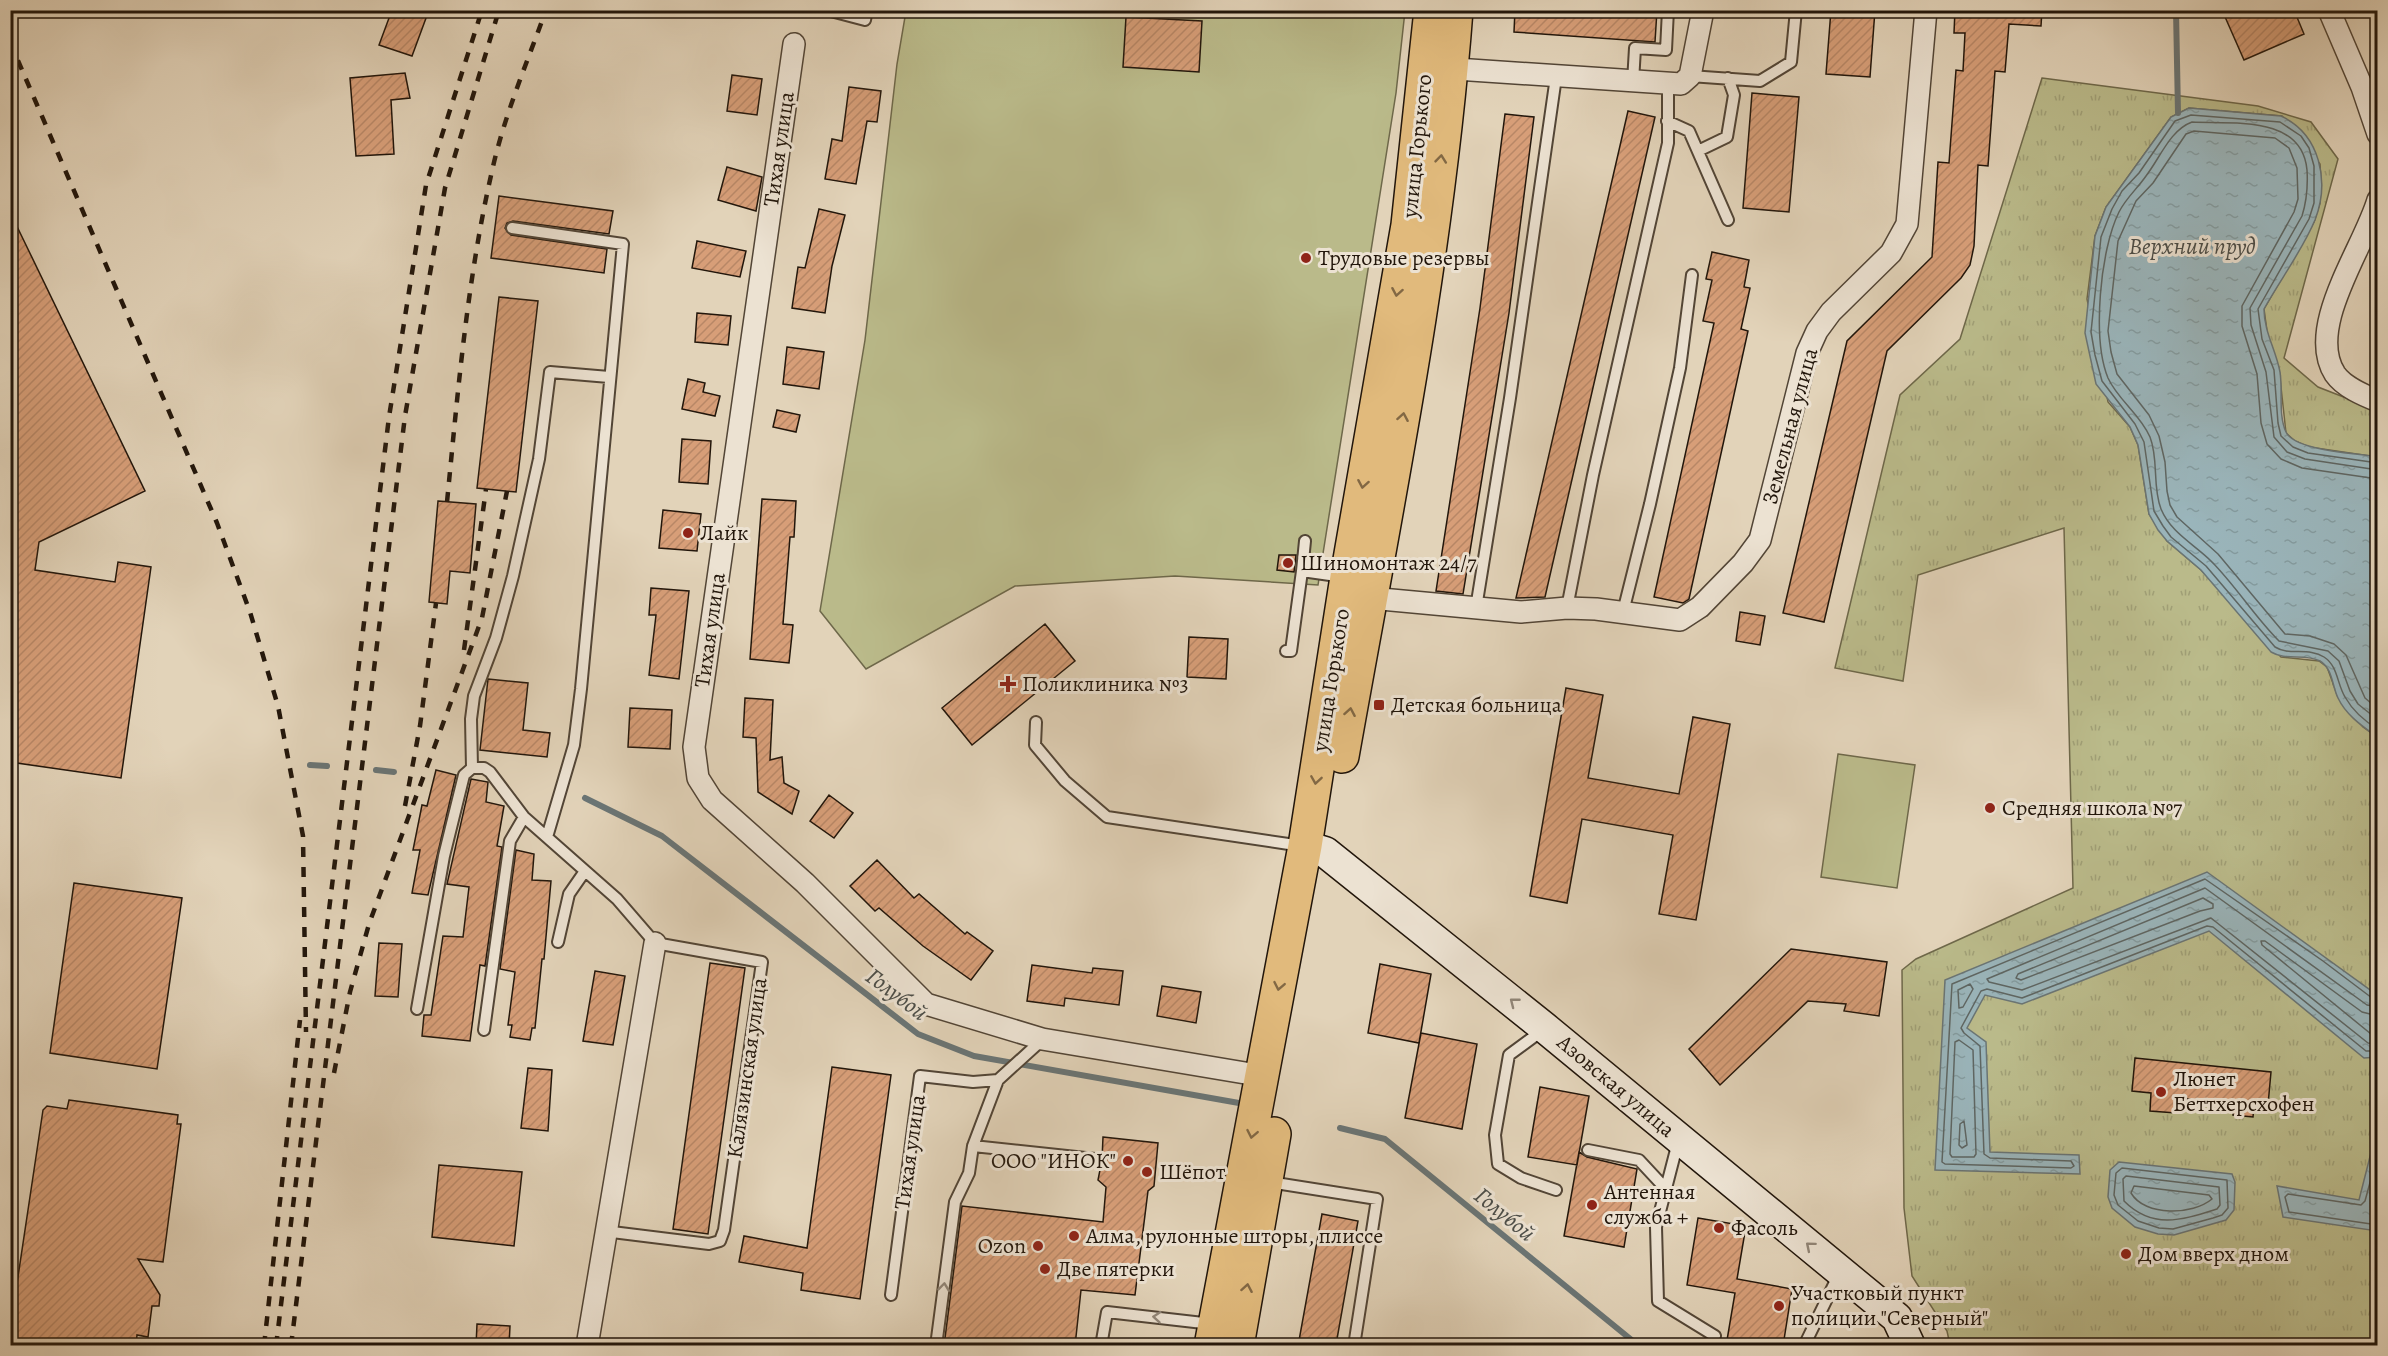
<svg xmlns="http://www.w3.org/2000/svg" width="2388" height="1356" viewBox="0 0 2388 1356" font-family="Alegreya,serif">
	<defs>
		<pattern id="grass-tufts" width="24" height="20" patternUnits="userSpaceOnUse" patternTransform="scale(1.5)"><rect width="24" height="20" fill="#baba8a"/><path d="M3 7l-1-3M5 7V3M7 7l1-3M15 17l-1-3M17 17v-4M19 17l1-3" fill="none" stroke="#a09f76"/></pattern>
		<pattern id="water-ripples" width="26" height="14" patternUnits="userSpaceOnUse" patternTransform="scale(1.5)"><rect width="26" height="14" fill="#9ab5bb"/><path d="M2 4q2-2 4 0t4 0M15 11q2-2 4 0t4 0" fill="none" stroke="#849b9f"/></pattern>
		<pattern id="building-hatch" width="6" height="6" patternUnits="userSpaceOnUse" patternTransform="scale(1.5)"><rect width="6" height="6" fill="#d79e78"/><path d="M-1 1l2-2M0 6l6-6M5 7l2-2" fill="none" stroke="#b88766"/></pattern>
	</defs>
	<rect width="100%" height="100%" fill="#e2d3b9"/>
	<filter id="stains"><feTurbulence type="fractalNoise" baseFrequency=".00333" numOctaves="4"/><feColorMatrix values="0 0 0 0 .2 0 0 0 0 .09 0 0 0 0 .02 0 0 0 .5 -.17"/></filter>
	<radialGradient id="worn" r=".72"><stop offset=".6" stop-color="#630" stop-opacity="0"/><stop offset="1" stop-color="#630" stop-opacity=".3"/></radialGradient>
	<!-- grass -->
	<path fill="url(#grass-tufts)" stroke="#6e684a" stroke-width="1.5" d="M2042 78 2258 106 2311 122 2338 159 2284 358 2318 387 2377 410V457L2309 447 2295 441 2286 433 2279 369 2268 338 2264 309 2314 222 2320 203 2321 182 2320 164 2282 116 2189 108 2171 117 2106 207 2095 236 2087 299 2108 402 2130 427 2138 445 2149 514 2167 541 2201 570 2281 657 2319 661 2327 667 2338 697 2363 727 2377 737V1345H1950L1947 1331 1912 1276 1904 1208 1902 970 1916 959 2073 888 2064 528 1918 575 1903 681 1835 668 1900 395 1960 339Z"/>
	<!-- pitch -->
	<path fill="#baba8a" stroke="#6e684a" stroke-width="1.5" d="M906 11H1405L1396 93 1318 585 1175 576 1015 586 866 669 820 611 865 340 897 64Z
		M1838 754 1915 765 1897 888 1821 877Z"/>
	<!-- water -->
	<path fill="url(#water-ripples)" stroke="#6a7575" stroke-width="1.5" d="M2189 108 2281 116C2320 134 2330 181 2315 220 2302 251 2280 280 2264 309 2264 332 2276 350 2280 372 2283 390 2278 415 2286 432 2295 451 2357 453 2377 457V737C2362 726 2346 715 2338 698 2332 686 2333 669 2320 661 2305 653 2286 661 2271 652L2201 570 2167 541 2158 530 2149 514 2138 445 2130 427 2096 384 2085 333 2095 236 2106 207 2171 117Z
		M2207 872 2377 995V1057L2364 1058 2209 931 2022 1004 1985 995 1967 1028 1986 1042 1990 1152 2079 1155 2080 1174 1935 1170 1945 980Z
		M2377 1129V1231L2283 1217 2277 1186 2359 1200Z
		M2119 1162 2232 1174 2235 1182 2234 1210 2226 1220 2174 1235 2158 1234 2135 1227 2112 1208 2108 1197 2110 1170Z"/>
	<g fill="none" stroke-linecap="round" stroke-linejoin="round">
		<!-- shore -->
		<path stroke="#5e6663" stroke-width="1.5" d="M2378 463 2308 453 2293 447 2281 436 2278 423 2274 370 2262 339 2258 309 2309 219 2314 203V166L2309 148 2301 136 2280 122 2191 115 2175 121 2139 173 2122 191 2112 209 2101 237 2091 332 2095 355 2102 381 2135 424 2144 442 2154 511 2163 526 2171 537 2206 566 2275 647C2289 656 2309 647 2324 657 2338 666 2337 684 2345 697 2353 711 2364 721 2378 729
			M2378 470 2305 459 2287 452 2274 437 2266 372 2251 325 2250 308 2302 216C2307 200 2308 186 2307 170 2302 115 2233 124 2192 122 2170 130 2160 158 2146 176 2137 189 2126 198 2119 212 2100 250 2092 339 2108 378 2118 400 2140 414 2150 437 2159 460 2152 486 2161 509 2171 533 2194 544 2211 561 2236 586 2254 616 2279 641L2328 651 2339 661 2350 691 2358 704 2378 720
			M2378 479 2302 468 2281 459 2267 444 2261 423 2257 374 2242 326V306L2294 212 2298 199 2297 168 2289 148 2275 138 2194 131 2186 134 2153 183 2136 201 2118 241 2108 331 2111 352 2117 374 2149 415 2159 436 2165 462 2167 491 2170 505 2177 517 2218 554 2285 634 2310 636 2334 644 2346 655 2365 698 2378 709
			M2203 898 2213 904V908L2200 911 2021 980 2016 978 2018 974Z
			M1970 984 1973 989 1963 1007 1959 1008 1958 990Z
			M2378 1000 2372 998 2323 961 2205 879 1952 984 1942 1162 1945 1164 2071 1168 2074 1166 2071 1161 1990 1158 1984 1154 1980 1046 1964 1033 1961 1028 1981 991 1987 989 2022 998 2207 926 2213 927 2366 1051H2378
			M2378 1007 2367 1005 2205 888 1987 979 1989 982 2022 990 2211 918 2368 1043 2378 1044
			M2378 1016 2362 1012 2265 941H2261L2262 945 2371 1034 2378 1035
			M1959 1040 1973 1050 1976 1154 1974 1157H1952L1950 1154 1955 1042Z
			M1964 1121 1967 1145 1962 1148 1959 1145 1960 1124Z
			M2378 1153 2365 1201 2361 1205 2288 1194 2285 1197 2289 1212 2378 1225
			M2122 1168 2227 1180 2228 1208 2222 1215 2213 1218 2173 1229 2159 1228 2138 1221 2118 1205 2114 1195 2116 1173Z
			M2126 1176 2219 1187 2220 1205 2217 1209C2182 1220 2153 1230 2124 1201L2123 1179Z
			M2134 1186 2209 1195 2212 1199C2193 1215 2145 1217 2131 1193Z"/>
		<!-- stream -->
		<path stroke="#6a7575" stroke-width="6" d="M2176 10 2178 113
			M310 765 327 766
			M376 770 394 772
			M585 798 662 836 918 1034 974 1056 1239 1103
			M1340 1128 1385 1139 1639 1346"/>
	</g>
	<!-- building -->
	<path fill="url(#building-hatch)" stroke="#22160b" stroke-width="1.5" d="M392 10H429L412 56 379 45Z
		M1515 10H1657L1655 42 1514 32Z
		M1831 10H1875L1870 77 1826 74Z
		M1955 10H2042L2041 26 2009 24 2005 72 1995 71 1988 166 1978 165 1974 246 1970 265 1961 278 1887 351 1824 622 1783 613 1847 341 1932 257 1938 162 1949 163 1956 70 1963 71 1965 33H1954Z
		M2222 10H2294L2304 34 2244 60Z
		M1126 17 1202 21 1199 72 1123 67Z
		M405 73 410 98 391 100 394 154 356 156 350 78Z
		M732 75 762 79 757 115 727 111Z
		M849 87 881 91 877 122 867 121 856 184 825 179 832 139 842 141Z
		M1752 93 1799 97 1789 212 1743 208Z
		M1628 111 1655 117 1573 475 1545 597 1516 598Z
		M1505 114 1534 117 1509 313 1463 594 1436 591 1480 308Z
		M727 167 762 177 756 211 718 200Z
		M499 196 613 211 609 234 513 221 507 223 505 228 511 235 607 249 604 273 491 258Z
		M819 209 845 215 832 266 825 313 792 308 798 267 805 268Z
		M10 212 145 491 39 542 35 570 115 582 118 562 151 567 121 778 10 762Z
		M697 241 746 251 740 277 692 268Z
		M1712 252 1749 260 1744 287 1750 288 1741 329 1748 331 1689 599 1683 603 1654 597 1714 323 1703 321 1712 280 1706 279Z
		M499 297 538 301 516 492 477 488Z
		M697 313 731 316 728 345 695 342Z
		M787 347 824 352 819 389 783 384Z
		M688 379 705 383 703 392 720 396 715 416 682 409Z
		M777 410 800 415 796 432 773 427Z
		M682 439 711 441 708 484 679 482Z
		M762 499 796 501 794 537H790L783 624 793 625 789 663 750 659Z
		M438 501 476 504 470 573 450 571 447 604 429 602Z
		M663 510 701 514 697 551 659 548Z
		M1279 555H1296L1294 572 1277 570Z
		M651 588 689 591 679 679 649 675 656 615H649Z
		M1740 612 1765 616 1760 645 1736 641Z
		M1045 624 1075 661 972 745 942 708Z
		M1189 637 1228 639 1226 679 1187 677Z
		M488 679 528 683 523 730 550 733 547 757 480 750Z
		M1566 688 1603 695 1588 778 1679 794 1693 717 1730 724 1696 920 1659 914 1673 835 1582 819 1567 903 1530 896Z
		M745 698 773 700 770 760 782 757 784 783 799 791 792 814 758 792 756 738 743 737Z
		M630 708 672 710 670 749 628 747Z
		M436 770 456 775 428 895 412 893 420 850H413L422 805 427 806Z
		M471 779 488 782 486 802 504 806 497 846 502 847 485 966 480 965 470 1041 422 1036 424 1015H431L443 936 463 937 469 887 447 884Z
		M829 795 853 813 834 838 810 821Z
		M516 850 534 854 532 880 551 881 544 959H542L535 1028H532L530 1040 510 1037 512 1025H508L515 972 500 969Z
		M877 860 914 898 919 894 965 934 967 932 993 951 971 980 923 946 879 908 875 911 850 886Z
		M74 883 182 898 157 1069 50 1053Z
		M379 943 402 944 398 997 375 996Z
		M1791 949 1887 962 1879 1016 1844 1011 1846 1004 1808 1001 1720 1085 1689 1049Z
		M710 963 745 968 708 1234 673 1229Z
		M1380 964 1431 974 1419 1043 1368 1033Z
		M1032 965 1092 973 1093 968 1123 971 1119 1005 1065 998 1064 1006 1027 1001Z
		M595 971 625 976 613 1045 583 1041Z
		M1162 986 1201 992 1196 1023 1157 1016Z
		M1421 1033 1477 1044 1462 1129 1405 1118Z
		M2135 1058 2271 1072 2268 1105H2254L2253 1117 2233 1115 2234 1104 2179 1098 2176 1113 2150 1111 2151 1093 2132 1091Z
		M832 1067 891 1075 860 1299 801 1290 803 1273 739 1262 744 1236 807 1248Z
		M528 1068 552 1070 548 1131 521 1128Z
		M1540 1087 1589 1096 1577 1165 1528 1157Z
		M69 1100 178 1115 177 1124H181L163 1262 138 1259 160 1295 159 1306H152L148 1337 137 1335 136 1346H10V1330L43 1110 47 1106 67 1109Z
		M1103 1137 1158 1143 1154 1186 1148 1191 1135 1295 1081 1290 1075 1346H944L962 1206 1103 1222 1106 1187 1098 1180 1102 1160Z
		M1579 1152 1587 1157 1637 1169 1624 1247 1564 1236Z
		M439 1165 522 1172 514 1246 432 1237Z
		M1322 1214 1358 1221 1337 1339 1335 1346H1298Z
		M1698 1218 1746 1226 1737 1279 1792 1289 1783 1346H1726L1735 1293 1687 1285Z
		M477 1324 510 1326 509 1346H476Z"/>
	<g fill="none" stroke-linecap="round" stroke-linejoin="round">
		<!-- service casing -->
		<g stroke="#524536" stroke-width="14">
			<path id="service" d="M827 10 865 20 867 10
				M1690 76 1760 81 1791 62 1796 10
				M1633 82 1635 48 1666 50 1668 10
				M1667 121 1689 131 1728 220
				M1698 151 1727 137 1734 95 1728 78
				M512 228 623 244 581 689 574 745 547 837
				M1305 541 1302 571 1344 577
				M1476 608 1510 398 1556 77
				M1567 608 1593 475 1668 143V85
				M1623 612 1650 504 1680 368 1692 275
				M1286 651H1291L1302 571
				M1036 722 1035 745 1065 781 1107 817 1302 846
				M472 768 471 719 474 696 496 638 513 576 539 459 550 372 609 377
				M558 942 569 894 585 871
				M417 1009 444 856 464 775 472 768H484L490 772 524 817 617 899 655 943 762 962 724 1230 720 1241 709 1244 604 1231
				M484 1030 510 841 524 817
				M1543 1030 1509 1055 1495 1135 1498 1164 1521 1178 1556 1190
				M1678 1142 1656 1227 1658 1301 1715 1336
				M973 1146 1095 1159
				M1588 1150 1639 1160 1666 1189
				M1269 1182 1377 1199 1354 1346
				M891 1295 920 1076 973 1082 998 1080 1042 1040
				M936 1346 955 1202 969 1173 973 1146 998 1080
				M1101 1346 1107 1312 1212 1324
				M1804 1346 1840 1272"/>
		</g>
		<!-- minor casing -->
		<g stroke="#524536" stroke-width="24">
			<path id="minor" d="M2329 10 2362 87 2378 134
				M794 44 694 747 698 778 712 800 805 883 926 1004 1042 1039 1263 1076
				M1441 68 1681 84 1690 76 1703 10
				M2378 200C2364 248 2305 327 2335 374 2344 387 2363 395 2378 401
				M1370 598 1521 612 1567 608 1596 609 1680 620 1700 607 1743 563 1760 540 1807 353 1817 331 1831 312 1891 253 1907 224 1926 10
				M587 1346 655 943"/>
		</g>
		<!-- secondary casing -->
		<g stroke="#22160b" stroke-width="33">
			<path id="secondary" d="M1305 846 1325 852 1545 1028 1897 1318 1910 1346"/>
		</g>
		<!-- primary casing -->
		<g stroke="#22160b" stroke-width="36">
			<path id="primary" d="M1342 756C1386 508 1437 262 1456 10
				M1211 1346 1305 846 1347 577 1408 225 1431 10
				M1237 1346 1274 1134"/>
		</g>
		<!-- service -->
		<use href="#service" stroke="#ece2d2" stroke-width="10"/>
		<!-- minor -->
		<use href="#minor" stroke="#ece2d2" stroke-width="21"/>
		<!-- secondary -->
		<use href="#secondary" stroke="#ece2d2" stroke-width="30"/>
		<!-- primary -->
		<use href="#primary" stroke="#e1ba7c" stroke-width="33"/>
		<!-- rail -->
		<path stroke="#22160b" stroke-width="4.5" stroke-dasharray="10 10" stroke-linecap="butt" d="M10 42 217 523 250 612 278 706 303 836 306 1032
			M447 502C458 391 467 280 492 171 504 116 527 63 546 10
			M464 650 486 489
			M405 806 420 726 436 603
			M334 1073 350 992 369 924 482 618 507 491
			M264 1346 300 1020
			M276 1346 389 417 426 185 482 10
			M291 1346 405 416 445 188 499 10"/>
	</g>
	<!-- one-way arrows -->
	<defs><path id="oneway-chevron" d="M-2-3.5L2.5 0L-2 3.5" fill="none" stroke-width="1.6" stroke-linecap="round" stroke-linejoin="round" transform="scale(1.5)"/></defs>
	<g stroke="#826844">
		<use href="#oneway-chevron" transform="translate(1441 159) rotate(-84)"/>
		<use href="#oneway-chevron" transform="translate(1397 292) rotate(100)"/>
		<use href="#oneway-chevron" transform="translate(1403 417) rotate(-80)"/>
		<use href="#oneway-chevron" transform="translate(1363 484) rotate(100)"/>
		<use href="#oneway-chevron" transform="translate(1350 712) rotate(-80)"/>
		<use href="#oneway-chevron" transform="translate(1316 780) rotate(99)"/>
		<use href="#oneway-chevron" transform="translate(1279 986) rotate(101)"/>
		<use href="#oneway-chevron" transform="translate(1252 1134) rotate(101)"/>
		<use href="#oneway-chevron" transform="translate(1247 1288) rotate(-80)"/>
	</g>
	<g stroke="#918678">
		<use href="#oneway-chevron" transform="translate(1514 1002) rotate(-142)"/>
		<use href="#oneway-chevron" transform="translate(1810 1246) rotate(-140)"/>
		<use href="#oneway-chevron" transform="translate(944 1287) rotate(-83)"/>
		<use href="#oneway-chevron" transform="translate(1157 1317) rotate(-175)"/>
	</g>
	<!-- markers -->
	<g fill="#8f2418" stroke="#ece2d2" stroke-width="2">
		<circle cx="1306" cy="258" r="6"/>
		<circle cx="688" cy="533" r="6"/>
		<circle cx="1288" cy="563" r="6"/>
		<path d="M1005 675h6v6h6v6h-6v6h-6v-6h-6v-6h6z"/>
		<rect x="1373" y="699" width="12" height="12" rx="3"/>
		<circle cx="1990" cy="808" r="6"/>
		<circle cx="2161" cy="1092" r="6"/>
		<circle cx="1128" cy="1161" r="6"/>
		<circle cx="1147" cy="1172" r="6"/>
		<circle cx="1592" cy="1205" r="6"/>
		<circle cx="1719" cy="1228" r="6"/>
		<circle cx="1074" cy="1236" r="6"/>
		<circle cx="1038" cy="1246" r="6"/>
		<circle cx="2126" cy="1254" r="6"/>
		<circle cx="1045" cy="1269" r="6"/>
		<circle cx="1779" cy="1306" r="6"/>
	</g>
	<g text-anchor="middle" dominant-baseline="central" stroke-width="6" stroke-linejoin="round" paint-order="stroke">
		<!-- street labels -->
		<g font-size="22" fill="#22160b" stroke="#ece2d2">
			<text transform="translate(1417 146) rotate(-84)">улица Горького</text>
			<text transform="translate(779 149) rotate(-82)">Тихая улица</text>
			<text transform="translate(1790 426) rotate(-75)">Земельная улица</text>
			<text transform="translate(710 630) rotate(-82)">Тихая улица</text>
			<text transform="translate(1331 680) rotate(-81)">улица Горького</text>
			<text transform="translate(747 1068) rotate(-82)">Калязинская улица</text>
			<text transform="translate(1616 1086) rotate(40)">Азовская улица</text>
			<text transform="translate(910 1152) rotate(-82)">Тихая улица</text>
		</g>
		<!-- poi labels -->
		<g font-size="22" fill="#22160b" stroke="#ece2d2" text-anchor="start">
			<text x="1318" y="258">Трудовые резервы</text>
			<text x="700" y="533">Лайк</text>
			<text x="1300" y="563">Шиномонтаж 24/7</text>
			<text x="1022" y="684">Поликлиника №3</text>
			<text x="1391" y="705">Детская больница</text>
			<text x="2002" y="808">Средняя школа №7</text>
			<text x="2173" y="1079">Люнет<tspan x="2173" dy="25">Беттхерсхофен</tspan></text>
			<text x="1116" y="1161" text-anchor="end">ООО "ИНОК"</text>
			<text x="1159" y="1172">Шёпот</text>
			<text x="1604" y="1192">Антенная<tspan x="1604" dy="25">служба +</tspan></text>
			<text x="1731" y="1228">Фасоль</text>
			<text x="1086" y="1236">Алма, рулонные шторы, плиссе</text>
			<text x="1026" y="1246" text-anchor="end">Ozon</text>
			<text x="2138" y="1254">Дом вверх дном</text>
			<text x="1057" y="1269">Две пятерки</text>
			<text x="1791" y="1293">Участковый пункт<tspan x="1791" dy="25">полиции "Северный"</tspan></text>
		</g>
		<!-- water labels -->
		<g font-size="24" font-style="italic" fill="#4c4e49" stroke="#ece2d2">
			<text x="2192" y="246">Верхний пруд</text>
			<text transform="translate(897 994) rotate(37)">Голубой</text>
			<text transform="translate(1505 1214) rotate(39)">Голубой</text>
		</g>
	</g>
	<!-- margin -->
	<rect width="2388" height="1356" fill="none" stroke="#e2d3b9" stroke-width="36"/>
	<rect x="12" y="12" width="2364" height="1332" fill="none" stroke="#22160b" stroke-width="3"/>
	<rect x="18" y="18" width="2352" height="1320" fill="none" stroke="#22160b" stroke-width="1.5"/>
	<rect width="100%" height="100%" filter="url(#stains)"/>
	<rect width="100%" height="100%" fill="url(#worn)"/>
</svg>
